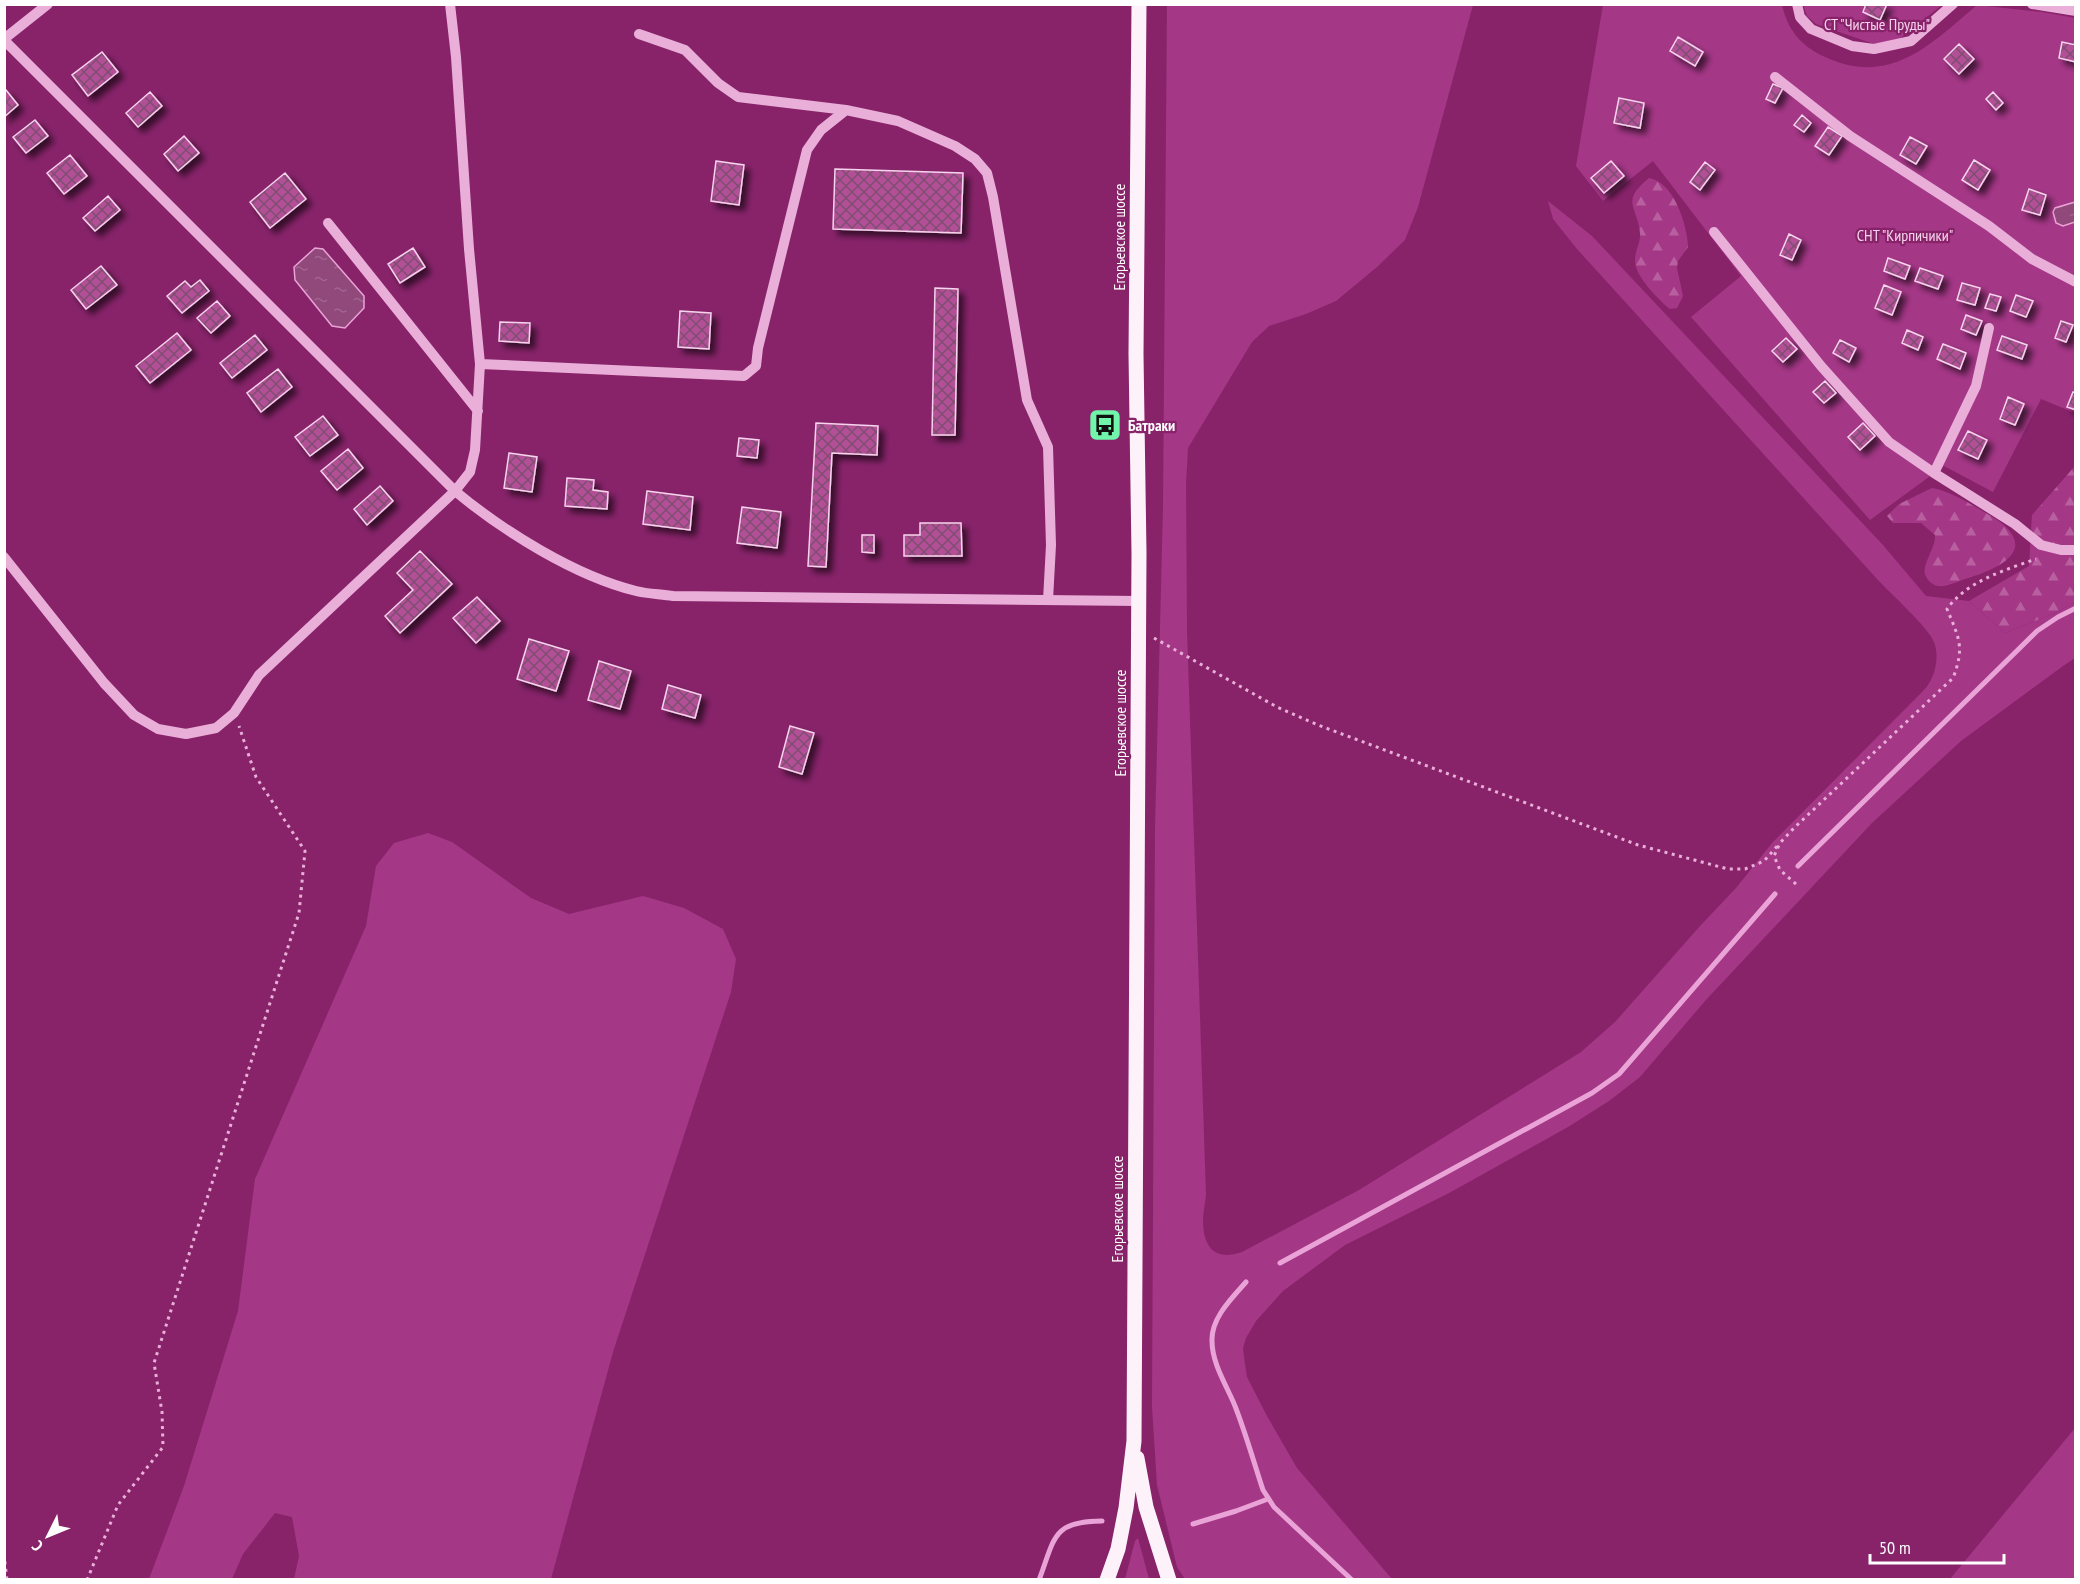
<svg xmlns="http://www.w3.org/2000/svg" width="2080" height="1584" viewBox="0 0 2080 1584" font-family="'PT Sans Narrow',sans-serif">
	<defs>
		<pattern id="forest-firs" width="22" height="20" patternUnits="userSpaceOnUse" patternTransform="scale(1.5)"><rect width="22" height="20" fill="#a53787"/><path d="M5 1l3.5 6h-7zM16 11l3.5 6h-7z" fill="#b75f9f"/></pattern>
		<pattern id="water-ripples" width="26" height="14" patternUnits="userSpaceOnUse" patternTransform="scale(1.5)"><rect width="26" height="14" fill="#91497c"/><path d="M2 4q2-2 4 0t4 0M15 11q2-2 4 0t4 0" fill="none" stroke="#a26490"/></pattern>
		<pattern id="building-cross-hatch" width="8" height="8" patternUnits="userSpaceOnUse" patternTransform="scale(1.5)"><rect width="8" height="8" fill="#b25096"/><path d="M0 0l8 8M0 8l8-8" fill="none" stroke="#7f4e71"/></pattern>
		<filter id="shadow"><feDropShadow dx="5.5" dy="5.5" stdDeviation="3" flood-color="#0009"/></filter>
	</defs>
	<rect width="100%" height="100%" fill="#88236a"/>
	<!-- green -->
	<path fill="#a53787" d="M1803 4 1942 5 1899 39 1874 44 1816 24 1807 16Z
		M1167 5H1473L1418 207 1405 240 1377 267 1336 301 1306 314 1269 326 1252 342 1188 448 1186 484 1187 631 1206 1195C1205 1204 1203 1212 1203 1220 1203 1246 1214 1262 1242 1252L1359 1190 1581 1052 1615 1022 1701 925 1736 888 1773 842 1924 690C1935 678 1940 658 1934 642 1928 627 1891 594 1878 580L1577 249 1553 219 1548 201 1592 236 1883 545 1926 596 1969 601 2005 633 2055 613 2075 602V658L2063 666 1961 741 1872 823 1705 1001 1640 1077 1609 1101 1568 1127 1449 1193 1345 1245 1283 1291 1256 1321 1246 1338 1243 1348 1244 1357 1247 1377 1267 1416 1297 1468 1392 1579H1185L1177 1567 1157 1485 1152 1407 1155 829 1163 508Z
		M1603 5H1782C1788 30 1800 45 1823 56 1889 88 1930 45 1977 5L2042 12 2075 18V413L2041 399 1993 492 1944 466 1870 520 1691 317 1741 276 1653 161 1603 201 1576 166Z
		M428 833 452 842 531 898 569 914 643 896 684 908 723 929 736 959 731 992 613 1352 551 1579H294L299 1556 292 1517 275 1513 243 1554 232 1579H149L184 1486 238 1311 255 1179 366 926 376 866 394 843Z
		M2075 1428V1579H1950Z
		M1138 1538 1149 1579H1125L1135 1541Z"/>
	<!-- forest -->
	<path fill="url(#forest-firs)" d="M1649 178C1674 182 1687 225 1688 247L1678 261 1677 268 1683 296 1677 308 1670 309C1659 300 1634 275 1635 260 1635 251 1641 242 1640 233 1637 205 1620 202 1649 178Z
		M2075 466V602L2055 613 2005 633 1969 601 2029 566 2032 515Z
		M1932 488C1953 492 1968 503 1986 513 2042 545 2008 566 1965 579 1956 582 1947 587 1938 586 1932 585 1927 580 1925 574 1922 564 1936 548 1935 535L1921 523H1893L1887 516 1899 504Z"/>
	<!-- water -->
	<path fill="url(#water-ripples)" stroke="#eaa3d7" stroke-width="1.5" d="M2075 202V222L2063 226 2056 223 2053 212 2055 208Z
		M315 248 323 249 364 296V308L345 328 332 326 295 280 294 267Z"/>
	<g fill="none" stroke-linecap="round" stroke-linejoin="round">
		<!-- stream -->
		<path stroke="#eaa3d7" stroke-width="5" d="M1798 866 2037 631 2058 617 2076 608
			M1280 1263 1592 1093 1619 1074 1775 894
			M1246 1282C1232 1298 1211 1318 1212 1341 1212 1364 1227 1386 1235 1406 1246 1434 1254 1463 1263 1490L1274 1507 1352 1580
			M1193 1524 1236 1511 1268 1499
			M1039 1580C1055 1538 1052 1521 1102 1521"/>
	</g>
	<!-- building -->
	<path fill="url(#building-cross-hatch)" stroke="#f7d3ed" stroke-width="1.5" filter="url(#shadow)" d="M1866 4H1887L1880 20 1863 12Z
		M1678 37 1703 52 1695 66 1670 51Z
		M2062 42 2076 45V62L2059 58Z
		M1959 44 1974 59 1959 74 1944 59Z
		M102 52 118 72 88 96 72 75Z
		M1773 84 1783 88 1775 103 1766 99Z
		M6 90 18 105 4 117V92Z
		M150 92 162 106 138 127 126 113Z
		M1993 92 2003 103 1996 110 1986 99Z
		M1619 98 1644 103 1640 128 1614 123Z
		M1802 115 1811 123 1804 132 1794 125Z
		M35 120 48 136 26 153 13 137Z
		M1828 127 1842 136 1829 155 1815 146Z
		M184 136 199 153 178 171 164 154Z
		M1910 137 1927 146 1916 164 1900 155Z
		M70 155 87 176 64 194 47 173Z
		M1974 160 1990 170 1978 190 1962 180Z
		M716 161 744 165 739 205 711 201Z
		M1611 161 1624 176 1604 193 1591 178Z
		M1705 162 1715 170 1700 190 1690 182Z
		M835 169 963 173 961 233 833 229Z
		M285 173 306 199 270 228 250 202Z
		M2029 189 2046 195 2040 215 2022 210Z
		M108 196 120 210 95 231 83 218Z
		M1789 234 1801 240 1792 260 1780 255Z
		M413 248 425 267 400 283 388 264Z
		M1888 258 1910 266 1905 279 1884 271Z
		M101 266 117 285 86 309 71 290Z
		M1920 268 1943 276 1938 289 1915 281Z
		M200 280 209 291 182 313 167 296 185 281 191 287Z
		M1962 283 1980 288 1975 305 1957 300Z
		M1884 285 1901 292 1892 315 1875 308Z
		M935 288 958 289 955 435H932Z
		M1990 294 2001 297 1996 311 1985 308Z
		M2016 295 2033 301 2026 317 2010 311Z
		M217 301 230 316 211 333 197 318Z
		M680 311 711 313 709 349 678 347Z
		M1966 315 1982 321 1976 335 1961 329Z
		M2061 321 2073 325 2066 342 2055 338Z
		M500 322 530 323 529 343 499 341Z
		M1907 330 1923 337 1918 350 1902 343Z
		M177 333 191 350 150 383 136 366Z
		M255 335 267 350 232 378 220 363Z
		M2002 336 2027 345 2022 359 1997 350Z
		M1786 338 1797 349 1783 362 1772 351Z
		M1840 340 1856 348 1849 362 1833 353Z
		M1943 344 1966 353 1960 369 1937 359Z
		M278 369 292 387 261 412 247 393Z
		M1825 381 1836 393 1824 403 1813 392Z
		M2073 392 2076 393V410L2067 407Z
		M2008 397 2024 404 2015 425 2000 419Z
		M323 416 338 435 310 456 295 437Z
		M816 423 878 426 877 455 832 453 826 567 808 566Z
		M1863 423 1875 436 1860 450 1848 437Z
		M1968 431 1987 440 1978 459 1958 450Z
		M739 438 759 440 757 458 737 456Z
		M348 449 363 468 337 490 321 471Z
		M509 453 537 457 532 492 504 488Z
		M567 478 594 480 593 490 608 492 607 509 565 506Z
		M380 486 393 501 367 525 354 509Z
		M647 491 693 497 690 530 643 524Z
		M742 507 781 512 777 548 737 543Z
		M920 523H961L962 556H904V535H920Z
		M862 535H874V553L862 552Z
		M420 551 452 584 400 633 385 616 413 590 397 573Z
		M477 597 500 621 476 643 453 618Z
		M529 639 569 651 556 691 517 679Z
		M599 661 631 671 620 709 588 700Z
		M668 685 701 695 695 718 662 709Z
		M790 726 814 733 802 774 779 767Z"/>
	<g fill="none" stroke-linecap="round" stroke-linejoin="round">
		<!-- path -->
		<path stroke="#e9afd9" stroke-width="3" stroke-dasharray="3 4.5" stroke-linecap="butt" d="M1154 638 1277 707 1318 725 1638 845 1728 869H1745L1764 861 1780 843
			M1796 884 1780 870 1774 856 1780 843 1794 828 1953 678C1965 647 1959 638 1947 609 1967 581 2005 570 2036 559
			M4 1554 7 1580
			M87 1580 118 1505 163 1447 162 1412 154 1363 299 913 305 851 256 777 239 726"/>
		<!-- minor -->
		<path stroke="#e9afd9" stroke-width="10" d="M1797 4 1800 17 1811 29 1852 46 1874 49 1911 41 1953 4
			M2032 4 2076 11
			M639 34 685 50 718 83 738 97 846 110 898 121 955 146 975 159 987 173 993 197 1027 400 1048 447 1051 545 1048 600
			M4 39 48 4
			M4 40 455 491C503 531 575 576 636 591 648 594 661 594 673 596L1139 601
			M1775 77 1850 136 1989 226 2032 259 2076 282
			M328 223 478 411
			M1714 232 1821 366 1889 442 1934 473 2015 524 2041 545 2061 550H2076
			M480 364 744 376 756 366 758 348 807 150 821 130 846 110
			M1934 473 1976 386 1989 328
			M4 557 104 683 134 715 158 729 186 734 216 728 234 713 259 675 455 491 470 472 475 450 480 364 469 249 456 57 450 4"/>
		<!-- major -->
		<path stroke="#fef2fa" stroke-width="15" d="M1137 1458 1146 1507 1169 1580
			M1107 1580 1118 1549 1126 1508 1134 1441 1139 553 1136 354 1139 4"/>
	</g>
	<!-- icons -->
	<defs>
		<g id="bus-square" transform="scale(1.725)"><rect x="-9" y="-9" width="18" height="18" rx="4" fill="#71f5ab" stroke="#88236a"/><path d="M-5-6H5V4H4V6H2V4H-2V6H-4V4H-5ZM-3.5-4V0h7V-4ZM-3.5 1.2v1.5H-2V1.2ZM2 1.2v1.5H3.5V1.2Z" fill="#111"/></g>
	</defs>
	<g fill-rule="evenodd">
		<use href="#bus-square" x="1105" y="425"/>
	</g>
	<g text-anchor="middle" dominant-baseline="central" stroke-width="4.5" stroke-linejoin="round" paint-order="stroke">
		<!-- park labels -->
		<g font-size="16" fill="#f7d3ed" stroke="#88236a">
			<text x="1877" y="24">СТ "Чистые Пруды"</text>
			<text x="1905" y="235">СНТ "Кирпичики"</text>
		</g>
		<!-- street labels -->
		<g font-size="16" fill="#fff" stroke="#88236a">
			<text transform="translate(1119 237) rotate(-90)">Егорьевское шоссе</text>
			<text transform="translate(1120 723) rotate(-90)">Егорьевское шоссе</text>
			<text transform="translate(1117 1209) rotate(-90)">Егорьевское шоссе</text>
		</g>
		<!-- poi labels -->
		<g font-size="16" font-weight="bold" fill="#fff" stroke="#88236a" text-anchor="start">
			<text x="1128" y="425">Батраки</text>
		</g>
	</g>
	<!-- border -->
	<rect width="2080" height="1584" fill="none" stroke="#ffffff" stroke-width="12"/>
	<!-- north arrow -->
	<g transform="translate(48 1536) rotate(227)" stroke="#88236a" stroke-width="4.5" paint-order="stroke">
	<path d="M0-4.5L10 22L0 15L-10 22Z" fill="#ffffff"/>
	<text y="-9" font-size="16" font-weight="bold" text-anchor="middle" fill="#ffffff">С</text>
	</g>
	<!-- scale -->
	<path d="M1870 1554v9h134v-9" fill="none" stroke="#ffffff" stroke-width="3"/>
	<text x="1879" y="1554" font-size="18" fill="#ffffff" stroke="#88236a" stroke-width="4.5" paint-order="stroke">50 m</text>
</svg>
